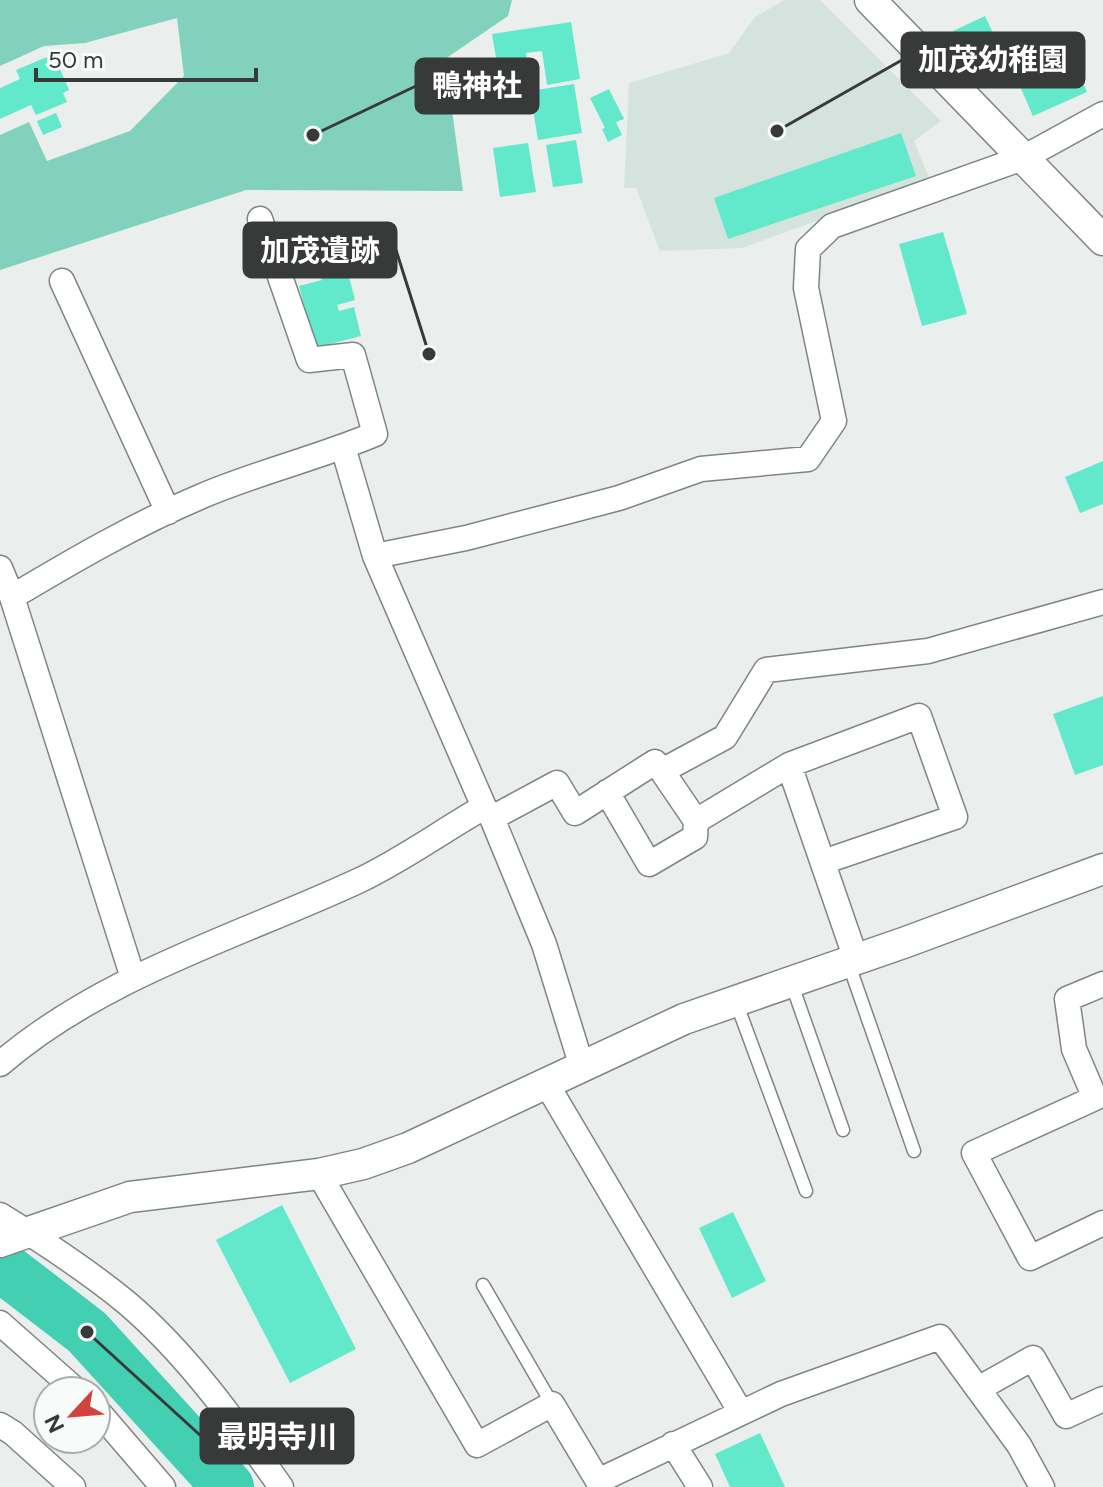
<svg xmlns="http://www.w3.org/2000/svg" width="1103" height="1487" viewBox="0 0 1103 1487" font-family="Figtree,'Noto Sans JP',sans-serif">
	<rect width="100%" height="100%" fill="#eaefed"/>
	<!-- built -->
	<path fill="#d5e3de" d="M784 0H820L941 121 914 141 930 180 742 248 660 251 636 188H624L629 83 729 53 755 17Z"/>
	<!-- green -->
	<path fill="#81d1bc" d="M0 0H512L508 16 445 59 463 191 246 190 0 270V135L29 122 47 161 130 131 184 76 177 18 85 43 44 46 0 66Z"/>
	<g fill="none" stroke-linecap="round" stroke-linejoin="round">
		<!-- river -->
		<path stroke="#42cfb2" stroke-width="52" d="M0 1265 87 1332 228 1487"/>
	</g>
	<!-- building -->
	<path fill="#62e9cb" d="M985 16 1004 57 973 72 953 31Z
		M571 22 580 79 547 85 542 51 526 53 530 83 501 88 492 34Z
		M1065 42 1087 92 1033 116 1011 66Z
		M47 57 52 67 58 64 69 90 63 93 67 102 36 115 31 105 0 119V88L20 79 16 70Z
		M574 84 582 133 538 140 530 91Z
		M609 89 624 119 616 122 622 135 608 142 602 129 605 128 590 98Z
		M56 113 62 127 43 135 37 121Z
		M901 133 916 176 728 239 714 198Z
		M576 140 583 183 553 187 546 145Z
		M528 143 536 192 500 197 493 148Z
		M943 232 967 314 922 326 899 244Z
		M347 269 355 300 337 305 339 311 354 307 361 336 315 348 299 286 322 280 320 276Z
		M1103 461V504L1080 513 1065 477Z
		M1103 696V765L1075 775 1053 714Z
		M282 1205 356 1349 290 1383 216 1240Z
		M733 1212 766 1281 732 1298 699 1228Z
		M760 1433 785 1487H730L715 1454Z"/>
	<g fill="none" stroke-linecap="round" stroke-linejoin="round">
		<!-- service casing -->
		<g stroke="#808583" stroke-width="15">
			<path id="service" d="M848 962 914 1151
				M791 982 843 1130
				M736 1002 806 1191
				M483 1285 552 1404"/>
		</g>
		<!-- minor casing -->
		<g stroke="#808583" stroke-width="27">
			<path id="minor" d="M62 281 168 512
				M343 447 375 556 484 807
				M375 556 466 538 619 498 701 469 808 459 834 421 806 288 808 249 832 226 1023 158 1103 114
				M0 568 12 597
				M789 765 856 959
				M662 771 696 821 789 765 919 716 955 817 823 862
				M607 792 649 864 695 837 696 821
				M492 818 544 944 582 1067
				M133 978 12 597C74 560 136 524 202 496 258 472 318 458 375 434L353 355 309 360 260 219
				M1103 984 1067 999 1074 1049 1095 1098 974 1153 1030 1258 1103 1223
				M0 1064C102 976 237 937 358 881 401 861 442 831 484 807L492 818 557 783 575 813 655 762 662 771 725 737 766 670 928 651 1103 602
				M546 1083 740 1411
				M319 1174 477 1445 552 1404 598 1481 781 1394 940 1337 1019 1445 1042 1487
				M0 1215C44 1242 87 1270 127 1303 188 1355 235 1422 281 1487
				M0 1323 77 1391
				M978 1389 1033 1358 1066 1416 1103 1399
				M96 1409 163 1487
				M0 1425 13 1433 73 1487
				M673 1444 700 1487"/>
		</g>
		<!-- tertiary casing -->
		<g stroke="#808583" stroke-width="33">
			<path id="tertiary" d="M870 0 1103 240
				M0 1242 130 1197 319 1174 363 1164 408 1148 684 1019 906 942 1103 869"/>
		</g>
		<!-- service -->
		<use href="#service" stroke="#fff" stroke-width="12"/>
		<!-- minor -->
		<use href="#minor" stroke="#fff" stroke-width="24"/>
		<!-- tertiary -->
		<use href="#tertiary" stroke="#fff" stroke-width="30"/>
	</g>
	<!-- callouts -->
	<path fill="none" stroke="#383a39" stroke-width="3" d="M777 131L902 60M313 135L416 86M429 354L396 250M87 1332L201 1436"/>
	<g fill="#383a39" stroke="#f7fcfa" stroke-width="3">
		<circle cx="777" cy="131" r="8"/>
		<circle cx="313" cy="135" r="8"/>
		<circle cx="429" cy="354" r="8"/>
		<circle cx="87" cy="1332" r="8"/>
	</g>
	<g fill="#383a39" stroke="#383a39" stroke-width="3">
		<rect x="902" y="33" width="182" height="54" rx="8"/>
		<rect x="416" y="59" width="122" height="54" rx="8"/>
		<rect x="244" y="223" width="152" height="54" rx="8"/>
		<rect x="201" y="1409" width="152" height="54" rx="8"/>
	</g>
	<g font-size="30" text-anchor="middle" font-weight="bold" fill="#fff">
		<text x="993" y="70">加茂幼稚園</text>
		<text x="477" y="96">鴨神社</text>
		<text x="320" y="261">加茂遺跡</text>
		<text x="277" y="1447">最明寺川</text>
	</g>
	<!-- north arrow -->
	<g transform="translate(72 1415) rotate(244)"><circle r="38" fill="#f7fcfa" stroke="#abaead" stroke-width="2"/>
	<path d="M0-6L14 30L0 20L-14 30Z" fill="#d24340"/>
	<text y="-12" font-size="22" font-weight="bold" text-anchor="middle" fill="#383a39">N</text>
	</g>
	<!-- scale -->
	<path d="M36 68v12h220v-12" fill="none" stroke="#383a39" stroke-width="4"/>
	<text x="48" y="68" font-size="24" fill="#383a39" stroke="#f7fcfa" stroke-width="6" paint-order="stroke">50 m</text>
</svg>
